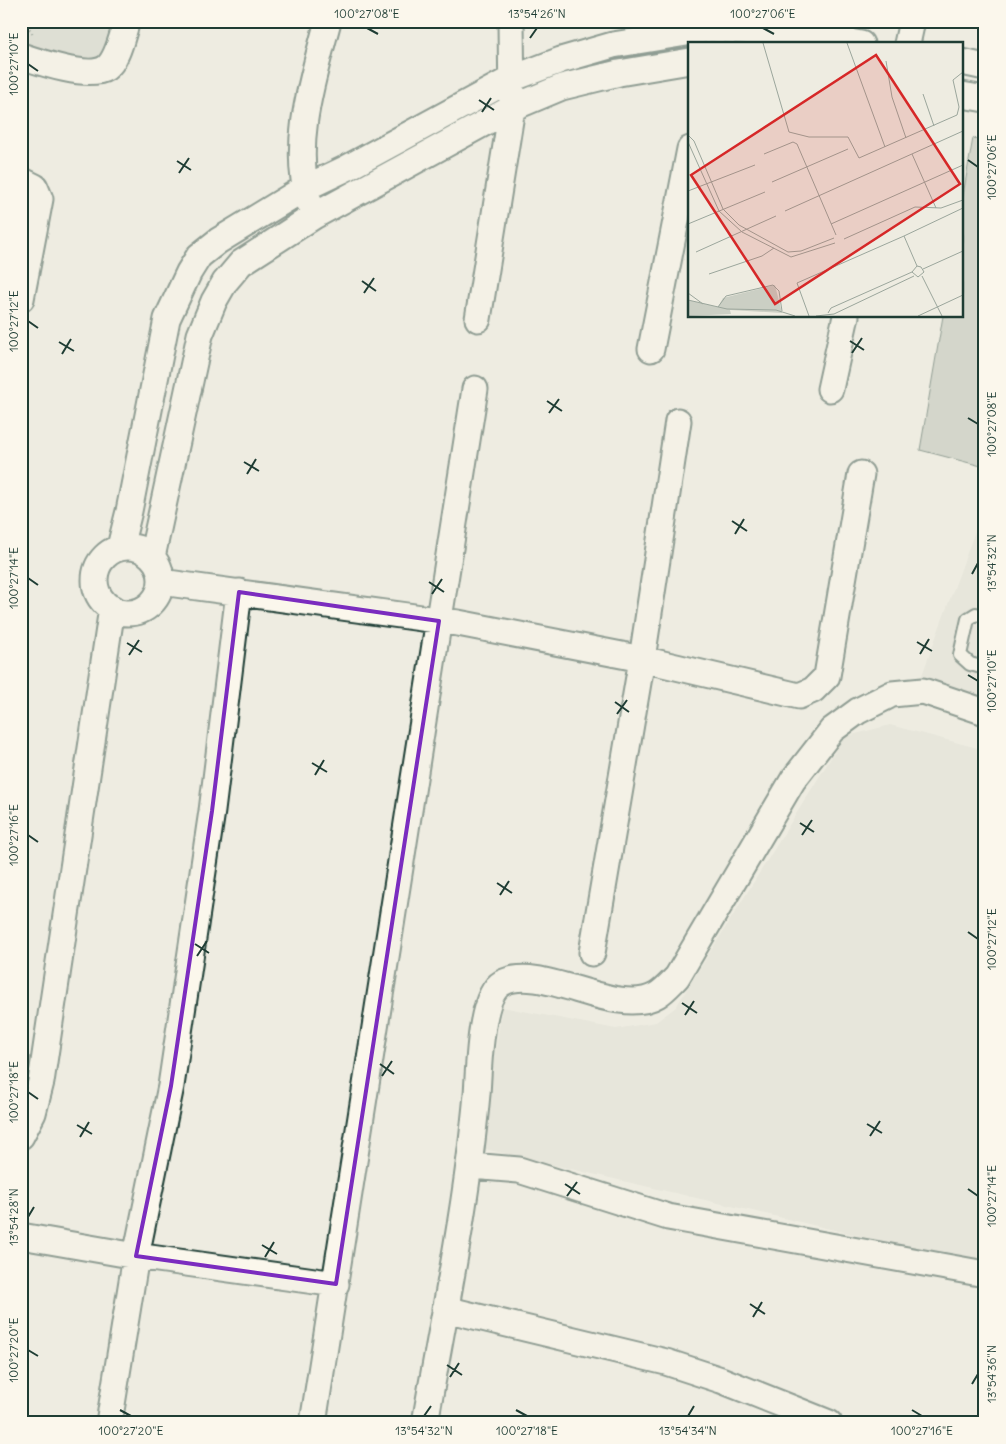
<svg xmlns="http://www.w3.org/2000/svg" width="1006" height="1444" viewBox="0 0 1006 1444" font-family="Delius,sans-serif">
	<rect width="100%" height="100%" fill="#eeece1"/>
	<filter id="ink" filterUnits="userSpaceOnUse"><feTurbulence type="fractalNoise" baseFrequency=".02" numOctaves="2"/><feDisplacementMap in="SourceGraphic" scale="10" xChannelSelector="R" yChannelSelector="G"/><feConvolveMatrix kernelMatrix="1 2 1 2 8 2 1 2 1" color-interpolation-filters="sRGB"/></filter>
	<g filter="url(#ink)">
		<!-- built -->
		<path fill="#ddddd2" d="M985 504V703L932 687 922 675Z
			M890 725 985 750V1265L481 1148 502 1007 616 1029 656 1022 676 1007 844 737Z"/>
		<!-- green -->
		<path fill="#cbcfc4" stroke="#75867c" d="M21 21H127L105 68 21 56Z"/>
		<!-- building -->
		<path fill="#b4bbb0" stroke="#1f3d34" d="M973 138 985 140V467L920 450 943 316H962V201Z"/>
		<g fill="none" stroke-linecap="round" stroke-linejoin="round">
			<!-- lane casing -->
			<g stroke="#1f3d34" stroke-width="16">
				<path id="lane" d="M985 616 976 614 968 619 960 655 970 664 985 668"/>
			</g>
			<!-- street casing -->
			<g stroke="#1f3d34" stroke-width="29">
				<path id="street" d="M907 44 912 21
					M21 56C39 62 89 79 106 68 118 59 122 35 127 21
					M962 62 985 67
					M962 95 985 99
					M21 180 35 187 40 199 21 299
					M309 202C291 144 313 78 328 21
					M478 319 512 108 511 21
					M651 349 690 149
					M830 389 846 316
					M120 547 129 511 167 319 189 272 199 256 218 241 305 188 347 168 511 79 561 60 613 45 711 29 818 36 861 44
					M95 580a33 33 0 1 1 66 0a33 33 0 1 1-66 0Z
					M152 557 200 335 214 301 225 282 241 263 314 216 512 108 562 87 619 73 690 61
					M161 582 458 623 642 659 799 696 813 690 827 676 861 474
					M592 953 642 659 678 421
					M21 1136 33 1113 41 1082 112 608
					M471 1166 519 1170 668 1217 985 1274
					M21 1236 136 1256 336 1284
					M445 1309 666 1362 721 1380 829 1423
					M109 1423 136 1256 171 1086 212 811 239 592
					M313 1423 475 389
					M425 1423C444 1314 467 1205 477 1094 479 1069 479 996 502 983 541 962 617 1019 657 995 664 991 671 983 677 977L793 780 832 730 858 711 892 694 923 691 985 712"/>
			</g>
			<!-- path -->
			<path stroke="#1f3d34" stroke-width="3" stroke-dasharray="1 4" stroke-linecap="butt" d="M23 21 33 34"/>
			<!-- lane -->
			<use href="#lane" stroke="#fbf7ec" stroke-width="12"/>
			<!-- street -->
			<use href="#street" stroke="#fbf7ec" stroke-width="25"/>
		</g>
	</g>
	<!-- marked area -->
	<path d="M0 0H1006V1444H0ZM239 592 439 621 336 1284 136 1256 171 1086 212 811Z" fill="#eeece1" fill-opacity=".55" fill-rule="evenodd"/>
	<path fill="none" stroke="#7b2cbf" stroke-width="4" stroke-linejoin="round" d="M239 592 439 621 336 1284 136 1256 171 1086 212 811Z"/>
	<!-- ticks -->
	<path fill="none" stroke="#1f3d34" stroke-width="2" d="M367 28 378 34M763 28 774 34M530 38 537 28M28 64 38 71M479 100 494 110M482 112 491 98M968 160 978 167M177 161 191 170M179 173 189 158M362 281 376 291M364 293 374 278M28 321 38 328M850 341 864 350M59 342 74 351M852 353 862 338M62 354 71 339M547 401 562 411M549 413 559 399M968 418 978 424M244 462 259 471M247 474 256 459M732 521 747 531M735 534 744 519M972 574 978 563M28 578 38 585M429 582 444 592M432 594 442 579M917 642 932 651M127 643 142 652M920 654 929 639M129 655 139 640M968 675 978 681M615 702 629 712M617 714 627 700M312 763 327 772M315 775 324 760M800 823 814 832M28 835 38 842M802 835 812 820M497 883 512 893M500 895 509 881M968 932 978 939M195 944 209 953M197 956 207 941M682 1003 697 1013M685 1015 694 1001M380 1064 394 1074M382 1076 392 1061M28 1092 38 1099M867 1124 882 1133M77 1125 92 1134M870 1136 880 1121M80 1137 89 1122M565 1184 580 1194M968 1189 978 1196M567 1196 577 1182M28 1217 34 1207M262 1245 277 1254M265 1257 274 1242M750 1304 765 1314M753 1317 762 1302M28 1350 38 1356M447 1365 462 1375M450 1377 459 1363M972 1384 978 1374M120 1410 131 1416M516 1410 527 1416M912 1410 922 1416M424 1416 431 1406M688 1416 694 1406"/>
	<!-- overview -->
	<g transform="translate(688 42)">
		<rect width="275" height="275" fill="#eeece1"/>
		<path d="M87 243 94 271 42 268 43 272 0 274V258L30 265 35 256Z" fill="#cbcfc4"/>
		<path fill="none" stroke="#9ba69c" stroke-width="1" d="M75 1 101 90 121 95H160L171 116 269 73 271 65 265 38 275 30M159 1 197 105M198 19 204 55 218 96M235 52 246 84M0 93 6 99 35 167 51 183 100 210 113 209 146 196M0 100 31 169 54 190 103 215 147 201M76 112 105 100 109 102 148 193M224 112 248 166M84 140 160 107M0 149 67 123M97 169 275 89M0 182 77 150M143 182 275 123M216 194 275 166M156 197 227 165 253 166 275 158M8 210 88 174M235 227 275 209M21 232 74 214 86 206M234 234 254 274M0 251 15 262M0 258 39 267 88 268 107 274M30 265 38 254 85 243 91 249 94 269M140 271 143 266 224 230 229 224 233 225 236 230 230 235 224 230M121 274 109 241 216 194 229 224M128 274 146 272 226 234M230 274 275 253"/>
		<path fill="#d62828" fill-opacity="0.15" stroke="#d62828" stroke-width="2.5" d="M188 13 272 142 87 262 3 133Z"/>
		<rect width="275" height="275" fill="none" stroke="#1f3d34" stroke-width="2.5"/>
	</g>
	<!-- margin -->
	<rect width="1006" height="1444" fill="none" stroke="#fbf7ec" stroke-width="55"/>
	<rect x="28" y="28" width="950" height="1388" fill="none" stroke="#1f3d34" stroke-width="2"/>
	<g font-size="12" text-anchor="middle" fill="#1f3d34">
		<text x="367" y="18">100°27'08"E</text>
		<text x="537" y="18">13°54'26"N</text>
		<text x="763" y="18">100°27'06"E</text>
		<text transform="translate(14 64) rotate(-90)" y="4">100°27'10"E</text>
		<text transform="translate(992 167) rotate(-90)" y="4">100°27'06"E</text>
		<text transform="translate(14 321) rotate(-90)" y="4">100°27'12"E</text>
		<text transform="translate(992 424) rotate(-90)" y="4">100°27'08"E</text>
		<text transform="translate(992 563) rotate(-90)" y="4">13°54'32"N</text>
		<text transform="translate(14 578) rotate(-90)" y="4">100°27'14"E</text>
		<text transform="translate(992 681) rotate(-90)" y="4">100°27'10"E</text>
		<text transform="translate(14 835) rotate(-90)" y="4">100°27'16"E</text>
		<text transform="translate(992 939) rotate(-90)" y="4">100°27'12"E</text>
		<text transform="translate(14 1092) rotate(-90)" y="4">100°27'18"E</text>
		<text transform="translate(992 1196) rotate(-90)" y="4">100°27'14"E</text>
		<text transform="translate(14 1217) rotate(-90)" y="4">13°54'28"N</text>
		<text transform="translate(14 1350) rotate(-90)" y="4">100°27'20"E</text>
		<text transform="translate(992 1374) rotate(-90)" y="4">13°54'36"N</text>
		<text x="131" y="1435">100°27'20"E</text>
		<text x="424" y="1435">13°54'32"N</text>
		<text x="527" y="1435">100°27'18"E</text>
		<text x="688" y="1435">13°54'34"N</text>
		<text x="922" y="1435">100°27'16"E</text>
	</g>
</svg>
